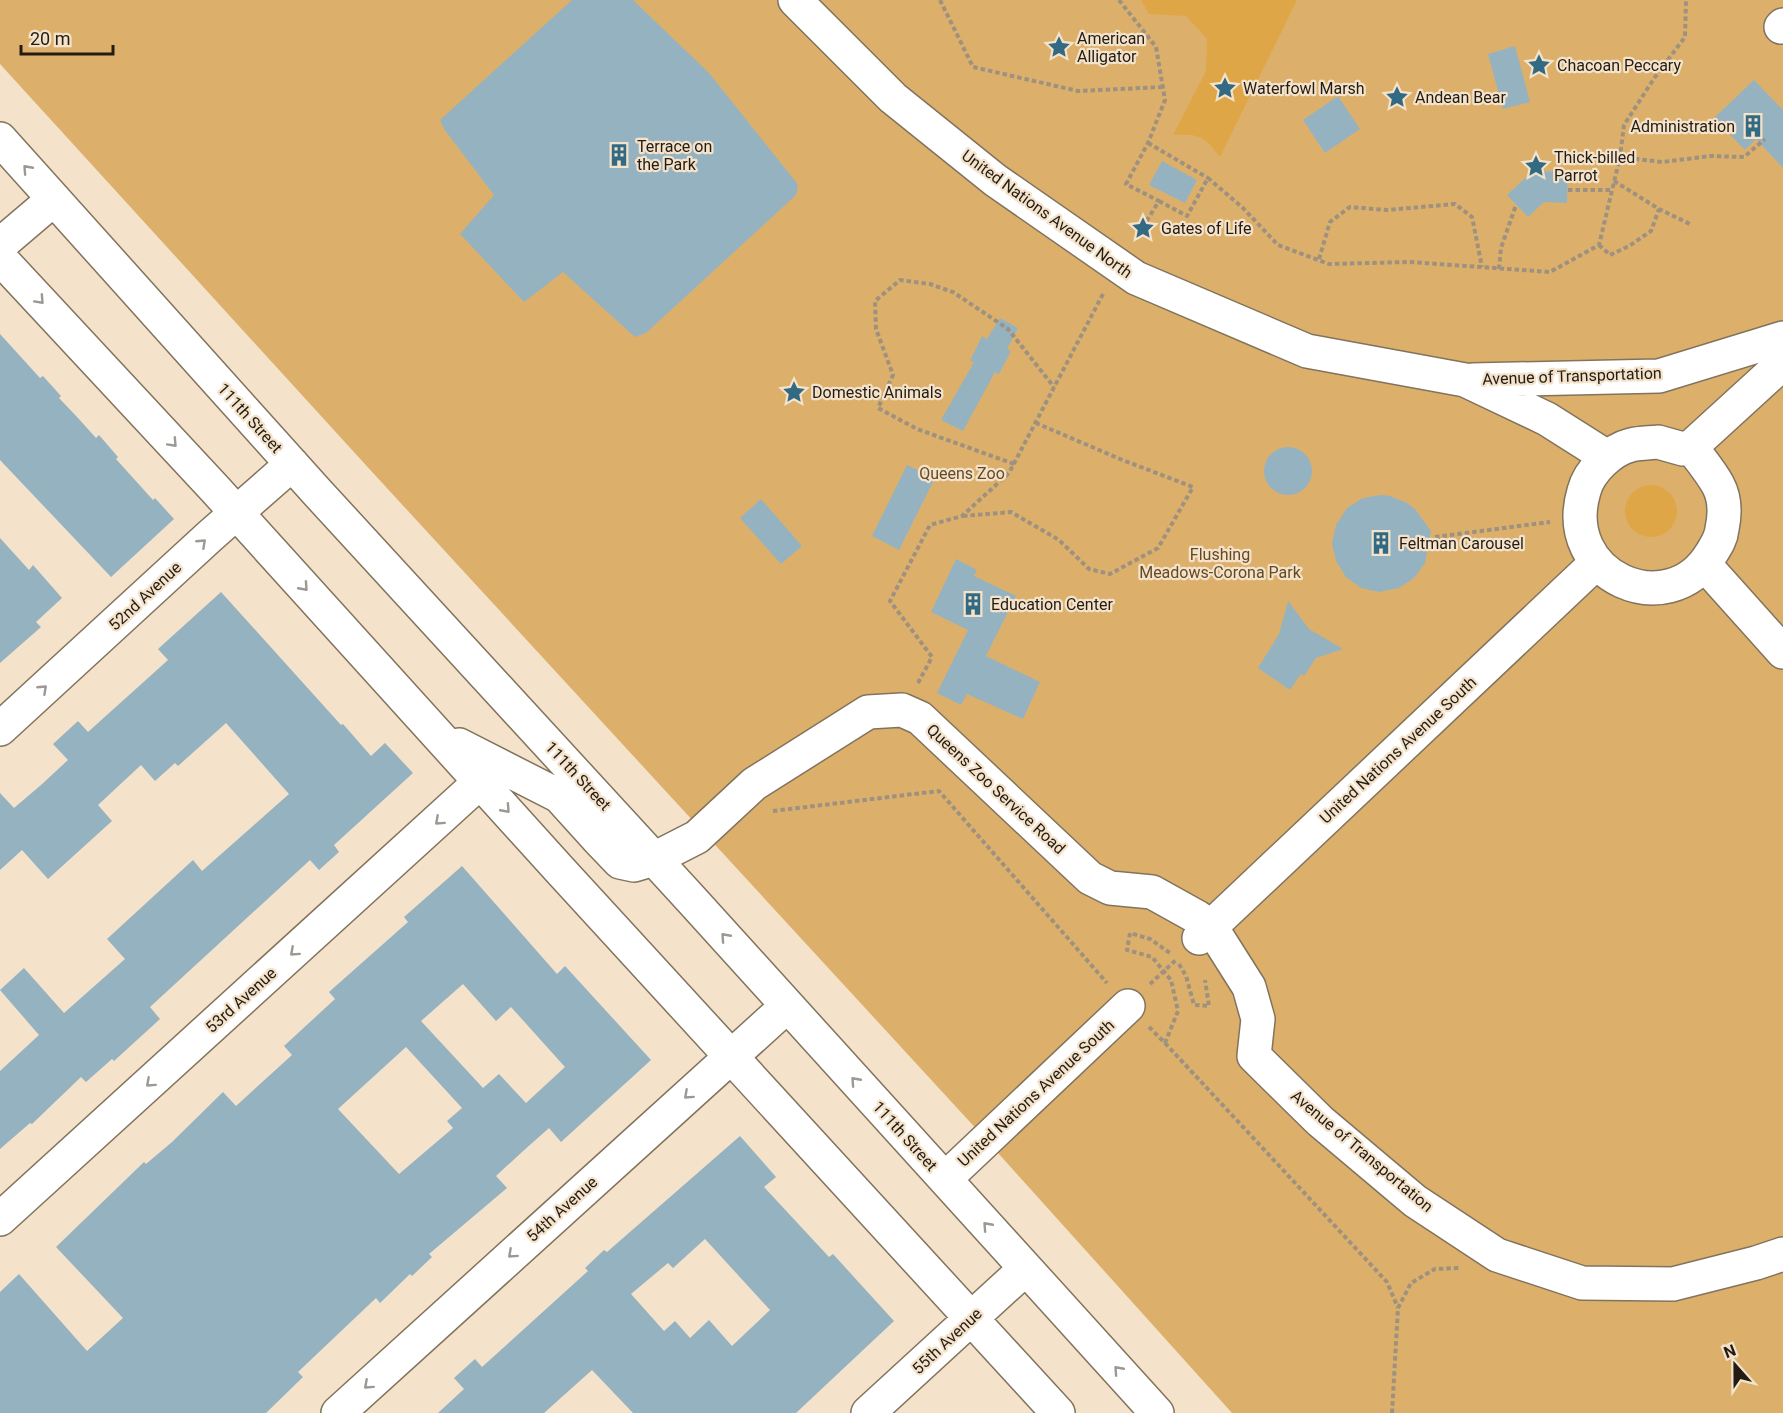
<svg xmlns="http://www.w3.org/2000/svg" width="1783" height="1413" viewBox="0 0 1783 1413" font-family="Roboto,sans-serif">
	<rect width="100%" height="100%" fill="#f4e2ca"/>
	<!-- green -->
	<path fill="#dcb06b" d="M0 0H1783V1413H1232L981 1134 374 474 0 64Z"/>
	<!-- water -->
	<path fill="#dfa648" d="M1141 0H1297L1220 157C1204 135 1198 134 1173 135L1206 71 1207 39 1186 16 1149 14Z
		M1625 511a26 26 0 1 1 52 0a26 26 0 1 1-52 0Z"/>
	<!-- building -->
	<path fill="#95b2c1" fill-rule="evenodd" d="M572 0H633L709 73 796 182 798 186 796 195 646 333 635 337 563 272 524 302 460 234 494 195 444 129 440 120Z
		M1515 46 1530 102 1503 109 1488 54Z
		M1754 80 1783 110V168L1756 139 1745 150 1714 118Z
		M1338 96 1360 129 1325 153 1303 120Z
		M1162 161 1197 180 1185 203 1149 185Z
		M1533 171 1568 172 1567 203 1544 202 1528 217 1507 195Z
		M1000 318 1018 328 1007 349 1011 351 999 374 995 372 963 431 941 420 974 362 970 361 982 336 987 339Z
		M0 334 40 378 43 376 61 396 59 398 78 418 96 438 99 435 118 457 116 459 153 500 155 498 174 519 111 577 0 460Z
		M1264 471a24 24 0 1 1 48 0a24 24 0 1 1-48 0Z
		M907 465 935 478 899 550 872 536Z
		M1381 495 1390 496 1407 503 1415 509 1431 531 1425 563 1414 578 1399 588 1379 592 1361 588 1346 577 1336 561 1332 544 1336 525 1347 508 1363 498Z
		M761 499 802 546 781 564 740 518Z
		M0 538 29 570 33 565 62 598 36 622 41 627 0 663Z
		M956 559 977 570 974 576 1016 596 986 656 1040 682 1023 719 967 694 961 705 937 693 968 630 931 612Z
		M221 592 341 725 343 724 371 756 385 743 413 773 334 845 339 852 319 870 310 860 150 1007 160 1019 114 1061 112 1059 86 1082 81 1077 32 1124 30 1123 0 1149V1071L39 1035 0 990 24 968 64 1013 125 959 107 939 193 860 202 871 289 794 226 723 178 766 175 763 155 781 141 765 98 805 112 821 48 879 22 850 0 870V793L14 808 41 785 68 760 53 744 78 721 88 732 168 660 158 649Z
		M1288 601 1309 629 1343 649 1316 658 1304 676 1301 674 1290 690 1258 668 1279 634Z
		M462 866 557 974 565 966 651 1060 561 1142 549 1128 522 1152 496 1176 507 1188 429 1254 432 1257 412 1276 410 1274 380 1303 376 1298 298 1372 303 1377 266 1413H0V1292L19 1274 87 1351 123 1318 56 1247 144 1162 146 1164 172 1142 223 1092 236 1106 292 1055 284 1046 335 999 329 992 408 922 404 917ZM463 984 496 1021 511 1007 565 1067 526 1103 499 1074 483 1088 421 1021ZM406 1047 462 1108 447 1121 453 1128 399 1174 338 1109Z
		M740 1136 776 1177 764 1187 829 1257 833 1254 894 1321 796 1413H633L592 1370 544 1413H438L464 1389 454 1378 475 1359 482 1367 588 1271 585 1268 604 1250 607 1252ZM705 1239 770 1310 732 1346 709 1320 690 1338 675 1321 664 1331 631 1294 668 1263 673 1268Z"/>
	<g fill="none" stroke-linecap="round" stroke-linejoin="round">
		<!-- minor casing -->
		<g stroke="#82735d" stroke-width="36">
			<path id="minor" d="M795 0 893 98 995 180 1136 278 1307 351 1465 380 1547 419 1607 457
				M1781 27 1783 25
				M0 139 317 492 690 898 1157 1413
				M0 245 54 199
				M0 258 215 489 559 869 1058 1413
				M1472 380 1659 376 1783 338
				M1658 442 1683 449 1691 447C1700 459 1711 472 1718 485 1725 498 1725 515 1722 529 1721 539 1716 546 1711 554 1669 624 1558 577 1584 491 1589 471 1611 450 1631 445 1640 443 1650 443 1658 442Z
				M1691 447 1783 363
				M1705 565 1783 652
				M0 729 210 536 292 464
				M459 745 559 796 597 838 619 836
				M597 838 620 862 634 865 654 859 697 837 754 784 868 712 902 710 920 718 1090 878 1110 888 1152 892 1197 917 1211 927 1249 987 1258 1019 1254 1056 1320 1121 1415 1201 1497 1255 1582 1283 1673 1284 1756 1263 1783 1254
				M1199 938 1596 563
				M945 1179 1128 1006
				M0 1219 481 781
				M338 1413 787 1006
				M868 1413 1025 1269"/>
		</g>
		<!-- path -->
		<path stroke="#9e917f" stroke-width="4" stroke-dasharray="4.5 3" stroke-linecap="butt" d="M940 0 973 67 1078 91 1163 87
			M1119 0 1156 47 1165 100 1148 143 1126 184 1159 201 1136 238
			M1148 143 1208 178
			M1620 157 1662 162 1711 156 1744 157 1765 139
			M1614 181 1659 209 1692 225
			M1568 190H1613
			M1159 201 1187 216 1208 178 1243 208 1278 245 1329 264 1410 262 1550 272 1599 245 1620 157 1624 125 1655 77 1685 37 1686 0
			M1599 245 1610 255 1629 246 1651 231 1659 209
			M1319 259 1330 222 1350 207 1387 210 1455 204 1472 217 1482 267
			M1499 269 1501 248 1516 205
			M1014 464 917 429 878 408 893 375 876 329 875 301 900 280 930 284 953 292 1008 329 1054 387
			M963 516 1011 512 1059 540 1089 569 1110 574 1158 548 1193 487 1120 459 1036 423
			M1435 537 1550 522
			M918 683 932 657 890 601 930 525 962 516 1009 473 1103 294
			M773 811 939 791 1107 983
			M1179 964 1186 976 1194 1005 1209 1006 1205 980
			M1150 984 1177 959
			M1149 1027 1165 1043 1178 1011 1171 980 1152 957 1127 950 1130 933 1150 939 1170 953
			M1165 1043 1387 1282 1398 1308
			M1392 1413 1398 1308 1411 1283 1435 1269 1459 1268"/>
		<!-- minor -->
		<use href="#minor" stroke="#fff" stroke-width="33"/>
	</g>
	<!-- one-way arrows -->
	<defs><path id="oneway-chevron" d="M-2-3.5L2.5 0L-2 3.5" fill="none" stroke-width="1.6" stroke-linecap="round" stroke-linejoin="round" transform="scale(1.5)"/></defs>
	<g stroke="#9c9995">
		<use href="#oneway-chevron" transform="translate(27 169) rotate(-132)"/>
		<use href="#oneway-chevron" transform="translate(40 300) rotate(47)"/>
		<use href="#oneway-chevron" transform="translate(173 443) rotate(47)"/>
		<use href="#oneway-chevron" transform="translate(202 543) rotate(-43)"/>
		<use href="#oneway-chevron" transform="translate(304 587) rotate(48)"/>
		<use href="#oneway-chevron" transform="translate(43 689) rotate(-43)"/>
		<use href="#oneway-chevron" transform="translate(506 809) rotate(48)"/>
		<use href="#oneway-chevron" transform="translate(439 821) rotate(138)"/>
		<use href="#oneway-chevron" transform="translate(725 937) rotate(-132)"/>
		<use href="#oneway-chevron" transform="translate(294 952) rotate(138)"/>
		<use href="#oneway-chevron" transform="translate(855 1081) rotate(-132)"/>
		<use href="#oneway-chevron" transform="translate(150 1083) rotate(138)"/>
		<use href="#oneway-chevron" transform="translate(688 1095) rotate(138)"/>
		<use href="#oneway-chevron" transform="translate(987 1226) rotate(-132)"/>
		<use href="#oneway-chevron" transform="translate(512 1254) rotate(138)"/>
		<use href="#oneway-chevron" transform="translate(1118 1370) rotate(-132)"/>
		<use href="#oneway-chevron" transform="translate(368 1385) rotate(138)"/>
	</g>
	<!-- icons -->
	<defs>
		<g id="sight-bare" transform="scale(1.8)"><path d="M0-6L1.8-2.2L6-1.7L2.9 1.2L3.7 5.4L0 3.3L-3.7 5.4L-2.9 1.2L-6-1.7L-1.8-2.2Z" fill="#326a84" stroke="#f4e2ca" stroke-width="2.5" paint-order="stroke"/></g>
		<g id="building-bare" transform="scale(1.8)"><path d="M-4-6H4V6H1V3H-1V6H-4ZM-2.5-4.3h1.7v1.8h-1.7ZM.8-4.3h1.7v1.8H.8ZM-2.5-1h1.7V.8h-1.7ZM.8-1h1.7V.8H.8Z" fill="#326a84" stroke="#f4e2ca" stroke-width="2.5" paint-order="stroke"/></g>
	</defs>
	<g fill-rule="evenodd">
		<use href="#sight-bare" x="1059" y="47"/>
		<use href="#sight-bare" x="1539" y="65"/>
		<use href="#sight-bare" x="1225" y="88"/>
		<use href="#sight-bare" x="1397" y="97"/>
		<use href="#building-bare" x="1753" y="126"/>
		<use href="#building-bare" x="619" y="155"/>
		<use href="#sight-bare" x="1536" y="166"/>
		<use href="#sight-bare" x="1143" y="228"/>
		<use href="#sight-bare" x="794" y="392"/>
		<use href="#building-bare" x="1381" y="543"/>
		<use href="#building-bare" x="973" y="604"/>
	</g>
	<g text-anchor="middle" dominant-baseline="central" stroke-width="4.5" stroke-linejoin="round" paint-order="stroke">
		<!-- poi labels -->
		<g font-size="16" fill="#221c13" stroke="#f4e2ca" text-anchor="start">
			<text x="1077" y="38">American<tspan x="1077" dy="18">Alligator</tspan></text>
			<text x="1557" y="65">Chacoan Peccary</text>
			<text x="1243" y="88">Waterfowl Marsh</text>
			<text x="1415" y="97">Andean Bear</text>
			<text x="1735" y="126" text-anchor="end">Administration</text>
			<text x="637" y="146">Terrace on<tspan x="637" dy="18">the Park</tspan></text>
			<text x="1554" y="157">Thick-billed<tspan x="1554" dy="18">Parrot</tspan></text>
			<text x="1161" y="228">Gates of Life</text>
			<text x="812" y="392">Domestic Animals</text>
			<text x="1399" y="543">Feltman Carousel</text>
			<text x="991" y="604">Education Center</text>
		</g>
		<!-- street labels -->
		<g font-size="16" fill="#221c13" stroke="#f4e2ca">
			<text transform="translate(1047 214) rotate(36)">United Nations Avenue North</text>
			<text transform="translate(1572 376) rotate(-2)">Avenue of Transportation</text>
			<text transform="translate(250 418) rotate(48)">111th Street</text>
			<text transform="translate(145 596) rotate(-43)">52nd Avenue</text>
			<text transform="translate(1398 750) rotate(-43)">United Nations Avenue South</text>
			<text transform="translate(578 776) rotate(47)">111th Street</text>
			<text transform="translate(996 789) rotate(43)">Queens Zoo Service Road</text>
			<text transform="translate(241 1000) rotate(-42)">53rd Avenue</text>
			<text transform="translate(1036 1093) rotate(-43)">United Nations Avenue South</text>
			<text transform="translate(905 1136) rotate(48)">111th Street</text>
			<text transform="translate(1362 1151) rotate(40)">Avenue of Transportation</text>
			<text transform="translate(562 1209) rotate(-42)">54th Avenue</text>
			<text transform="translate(947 1341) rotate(-43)">55th Avenue</text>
		</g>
		<!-- park labels -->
		<g font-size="16" fill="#624a24" stroke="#f4e2ca">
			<text x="962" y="473">Queens Zoo</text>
			<text x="1220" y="554">Flushing<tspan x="1220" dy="18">Meadows-Corona Park</tspan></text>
		</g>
	</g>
	<!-- north arrow -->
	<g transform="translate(1735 1365) rotate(339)" stroke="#f4e2ca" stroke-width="4.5" paint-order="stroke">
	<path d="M0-4.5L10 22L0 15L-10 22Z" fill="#221c13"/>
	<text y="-9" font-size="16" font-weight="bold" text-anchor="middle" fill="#221c13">N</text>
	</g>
	<!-- scale -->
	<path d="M21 45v9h92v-9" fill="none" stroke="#221c13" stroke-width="3"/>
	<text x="30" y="45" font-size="18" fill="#221c13" stroke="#f4e2ca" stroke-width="4.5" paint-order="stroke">20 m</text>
</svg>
